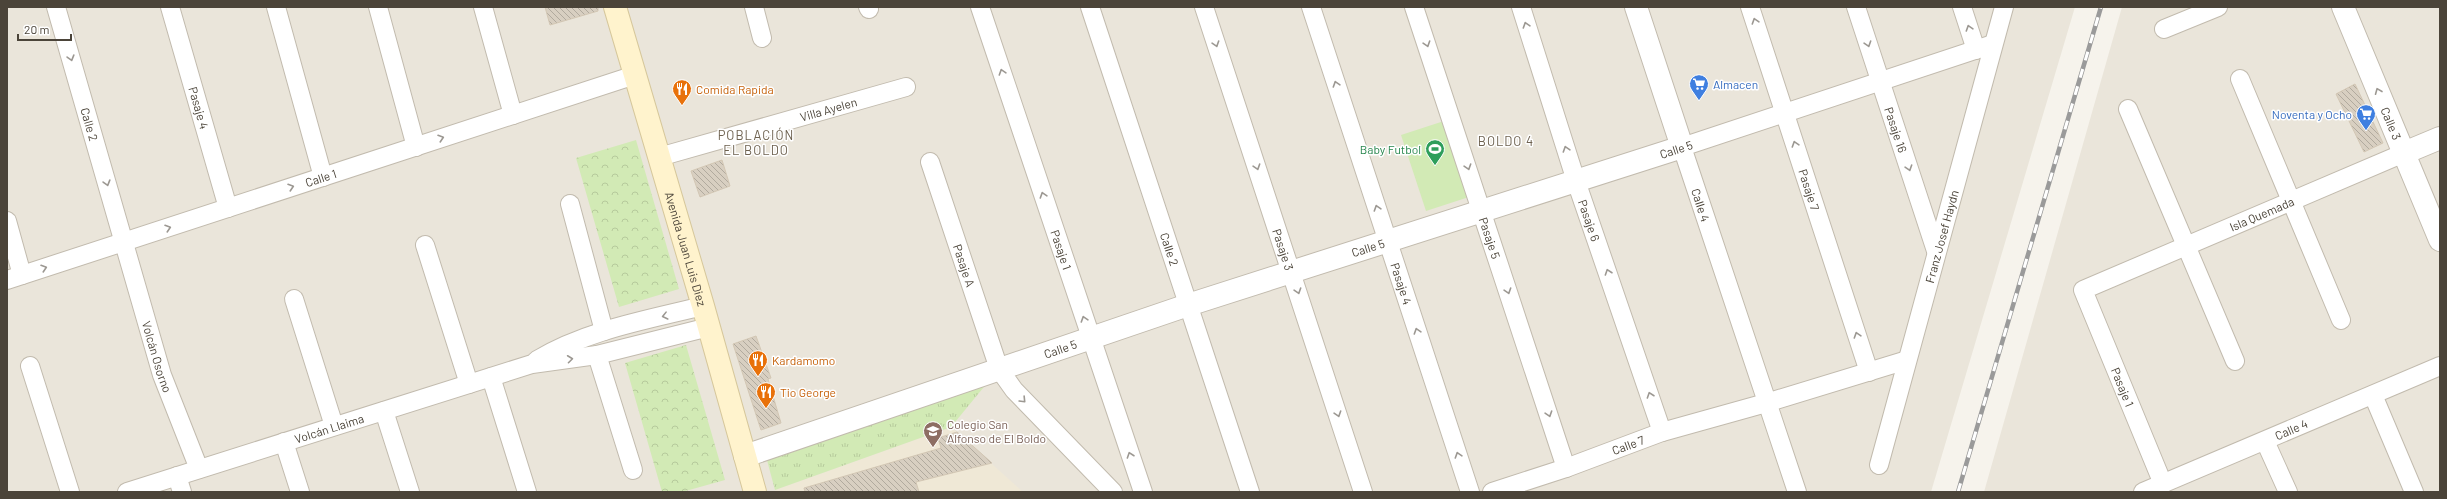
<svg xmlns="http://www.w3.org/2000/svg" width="2447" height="499" viewBox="0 0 2447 499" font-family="Barlow,sans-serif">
	<defs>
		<pattern id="grass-tufts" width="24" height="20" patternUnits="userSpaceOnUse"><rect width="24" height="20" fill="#d2eab5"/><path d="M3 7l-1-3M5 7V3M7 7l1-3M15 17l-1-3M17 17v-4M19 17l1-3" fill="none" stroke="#b6ca9c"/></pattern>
		<pattern id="park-crowns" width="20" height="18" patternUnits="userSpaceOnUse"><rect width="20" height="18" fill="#d2eab5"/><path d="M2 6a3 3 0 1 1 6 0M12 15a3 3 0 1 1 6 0" fill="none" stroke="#b6ca9c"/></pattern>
		<pattern id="building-back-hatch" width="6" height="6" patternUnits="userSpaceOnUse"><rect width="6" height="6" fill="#d8cfc1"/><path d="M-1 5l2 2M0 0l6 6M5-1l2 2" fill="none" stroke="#b1aa9e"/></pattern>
	</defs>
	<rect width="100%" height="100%" fill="#f6f3ec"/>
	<!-- residential -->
	<path fill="#eae5da" d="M7 7H2075L1931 492H7Z
		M2122 7H2440V492H1984Z"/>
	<!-- education -->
	<path fill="#efe8d6" d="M951 427 1023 492H776L775 490Z"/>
	<!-- grass -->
	<path fill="url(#grass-tufts)" d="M988 382 951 427 775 490 764 449Z"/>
	<!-- park -->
	<path fill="url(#park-crowns)" d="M636 140 679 289 619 307 576 158Z
		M686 345 725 480 682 492H662L625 363Z"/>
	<!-- pitch -->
	<path fill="#d2eab5" d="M1444 121 1469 197 1426 211 1401 135Z"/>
	<!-- building -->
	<path fill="url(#building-back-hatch)" stroke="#d3c7b4" d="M545 7H598V11L550 25Z
		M2355 84 2383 143 2364 152 2336 94Z
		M722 160 730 186 700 197 691 171Z
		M756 336 771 378 768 379 781 423 761 430 733 344Z
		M957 432 992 463 916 482 919 492H805L804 488 941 448 938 438Z"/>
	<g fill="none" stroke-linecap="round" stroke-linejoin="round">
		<!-- minor casing -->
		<g stroke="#c2bbae" stroke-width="20">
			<g id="minor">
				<path id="s1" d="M56 7 162 375 199 469"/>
				<path id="s2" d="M170 7 228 208"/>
				<path d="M276 7 323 177"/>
				<path d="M378 7 416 147"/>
				<path d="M483 7 513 115"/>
				<path d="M754 7 762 38"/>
				<path d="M868 7 869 9"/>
				<path id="s3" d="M980 7 1143 492"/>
				<path id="s4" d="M1090 7 1250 492"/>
				<path id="s5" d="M1204 7 1363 492"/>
				<path id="s6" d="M1311 7 1470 492"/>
				<path id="s7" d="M1414 7 1566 468"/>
				<path id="s8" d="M1521 7 1576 181 1662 432"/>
				<path id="s9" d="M1750 7 1869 372"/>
				<path id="s10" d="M1856 7 1936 251"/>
				<path d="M1962 7 1976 50"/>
				<path d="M2164 29 2218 7"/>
				<path d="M2240 79 2341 320"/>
				<path d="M2128 109 2235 361"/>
				<path id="s11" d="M659 157 906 87"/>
				<path id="s12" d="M930 162 999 369 1014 390 1113 492"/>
				<path d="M570 204 604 331"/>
				<path d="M7 221 22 275"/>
				<path d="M425 245 469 384"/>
				<path id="s13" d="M7 280 635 75"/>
				<path d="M294 299 334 426"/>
				<path d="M597 355 633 470"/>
				<path d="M537 360C587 330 647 320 703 306"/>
				<path d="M30 366 70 492"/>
				<path d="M491 377 527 492"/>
				<path d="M2373 395 2414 492"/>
				<path d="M384 411 410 492"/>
				<path d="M2265 441 2288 492"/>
				<path d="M284 442 300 492"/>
				<path id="s14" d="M1879 465 2004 7"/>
				<path d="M177 476 182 492"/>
				<path id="s15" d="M2163 484 2083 290 2404 153"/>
				<path id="s16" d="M127 492 532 364 597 355 709 327"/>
				<path id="s17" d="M1492 492 1566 468 1662 432 1766 403 1907 360"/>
				<path d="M1797 492 1682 147 1993 44"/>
				<path id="s18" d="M2143 492 2440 366"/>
			</g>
		</g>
		<!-- tertiary casing -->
		<g stroke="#c2bbae" stroke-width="24">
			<g id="tertiary">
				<path id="s19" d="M2343 7 2440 240"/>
				<path d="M2404 153 2440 138"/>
				<path id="s20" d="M745 456 1188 305 1682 147 1636 7"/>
			</g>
		</g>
		<!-- secondary casing -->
		<g stroke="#d6c79b" stroke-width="24">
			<g id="secondary">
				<path id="s21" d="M615 7 703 306 755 492"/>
			</g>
		</g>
		<!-- minor -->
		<use href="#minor" stroke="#fff" stroke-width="18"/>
		<!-- tertiary -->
		<use href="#tertiary" stroke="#fff" stroke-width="22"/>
		<!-- secondary -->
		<use href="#secondary" stroke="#fff3cd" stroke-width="22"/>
		<!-- rail casing -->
		<g stroke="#9a9a9a" stroke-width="4.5">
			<path id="rail" d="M1958 492 2101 7"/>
		</g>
		<!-- rail -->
		<use href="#rail" stroke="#fff" stroke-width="3" stroke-dasharray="9" stroke-linecap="butt"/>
	</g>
	<!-- one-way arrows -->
	<defs><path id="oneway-chevron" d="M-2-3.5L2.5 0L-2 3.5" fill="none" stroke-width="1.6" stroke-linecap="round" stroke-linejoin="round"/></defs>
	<g stroke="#9c9892">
		<use href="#oneway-chevron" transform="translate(1755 21) rotate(-108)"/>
		<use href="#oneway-chevron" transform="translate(1526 25) rotate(-108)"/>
		<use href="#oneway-chevron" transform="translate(1969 28) rotate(-108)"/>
		<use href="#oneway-chevron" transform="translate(1216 44) rotate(72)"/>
		<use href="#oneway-chevron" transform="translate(1427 44) rotate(72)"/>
		<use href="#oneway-chevron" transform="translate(1868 44) rotate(72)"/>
		<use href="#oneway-chevron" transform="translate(71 58) rotate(74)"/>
		<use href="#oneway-chevron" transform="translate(1002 72) rotate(-108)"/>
		<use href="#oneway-chevron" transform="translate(1336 84) rotate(-108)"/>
		<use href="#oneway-chevron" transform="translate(2378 91) rotate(-112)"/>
		<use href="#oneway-chevron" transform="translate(441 138) rotate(-18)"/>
		<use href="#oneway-chevron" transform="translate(1795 144) rotate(-108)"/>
		<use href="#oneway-chevron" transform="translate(1566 149) rotate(-108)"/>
		<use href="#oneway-chevron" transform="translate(1257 167) rotate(72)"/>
		<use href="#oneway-chevron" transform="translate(1468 167) rotate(72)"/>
		<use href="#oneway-chevron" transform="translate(1909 168) rotate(72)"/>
		<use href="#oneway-chevron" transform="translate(107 183) rotate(74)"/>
		<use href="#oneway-chevron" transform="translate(291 187) rotate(-18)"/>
		<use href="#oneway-chevron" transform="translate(1043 195) rotate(-108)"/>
		<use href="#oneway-chevron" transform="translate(1377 208) rotate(-108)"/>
		<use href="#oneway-chevron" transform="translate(168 228) rotate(-18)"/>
		<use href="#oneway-chevron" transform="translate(44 268) rotate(-18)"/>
		<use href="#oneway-chevron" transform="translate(1608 272) rotate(-109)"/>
		<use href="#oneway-chevron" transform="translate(1298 291) rotate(72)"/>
		<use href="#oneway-chevron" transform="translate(1508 291) rotate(72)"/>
		<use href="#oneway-chevron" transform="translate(665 316) rotate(166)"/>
		<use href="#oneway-chevron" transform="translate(1084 319) rotate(-108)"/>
		<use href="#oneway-chevron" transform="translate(1417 331) rotate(-108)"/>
		<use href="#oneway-chevron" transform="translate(1857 335) rotate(-108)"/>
		<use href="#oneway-chevron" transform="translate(570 359) rotate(-7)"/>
		<use href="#oneway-chevron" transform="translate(1650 395) rotate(-109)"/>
		<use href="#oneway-chevron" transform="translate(1023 400) rotate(46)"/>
		<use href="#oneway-chevron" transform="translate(1338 414) rotate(72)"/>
		<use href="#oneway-chevron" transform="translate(1549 414) rotate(72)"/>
		<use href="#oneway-chevron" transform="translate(1130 455) rotate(-109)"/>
		<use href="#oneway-chevron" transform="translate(1458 455) rotate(-108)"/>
	</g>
	<!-- icons -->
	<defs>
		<g id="supermarket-pin" transform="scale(1)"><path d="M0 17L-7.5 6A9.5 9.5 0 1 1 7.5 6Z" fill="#3f7fe0" stroke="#fff"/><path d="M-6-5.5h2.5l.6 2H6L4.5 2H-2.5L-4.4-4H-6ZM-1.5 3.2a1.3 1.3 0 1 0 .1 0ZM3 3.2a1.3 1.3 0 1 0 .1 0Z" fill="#fff"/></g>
		<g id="restaurant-pin" transform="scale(1)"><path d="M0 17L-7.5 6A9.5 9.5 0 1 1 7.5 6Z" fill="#e8710a" stroke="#fff"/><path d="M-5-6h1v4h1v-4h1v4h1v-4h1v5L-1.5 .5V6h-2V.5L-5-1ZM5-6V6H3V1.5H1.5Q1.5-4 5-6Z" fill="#fff"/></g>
		<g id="stadium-pin" transform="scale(1)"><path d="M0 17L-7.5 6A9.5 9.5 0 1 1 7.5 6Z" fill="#2e9e5b" stroke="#fff"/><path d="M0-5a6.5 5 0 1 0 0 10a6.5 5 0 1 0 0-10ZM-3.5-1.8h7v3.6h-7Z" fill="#fff"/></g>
		<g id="school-pin" transform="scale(1)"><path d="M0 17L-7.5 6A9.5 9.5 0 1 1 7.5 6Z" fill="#8d6e63" stroke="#fff"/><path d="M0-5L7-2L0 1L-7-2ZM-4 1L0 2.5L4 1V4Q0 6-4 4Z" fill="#fff"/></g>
	</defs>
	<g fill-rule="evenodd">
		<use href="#supermarket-pin" x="1699" y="84"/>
		<use href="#restaurant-pin" x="682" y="89"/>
		<use href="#supermarket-pin" x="2366" y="114"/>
		<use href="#stadium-pin" x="1435" y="149"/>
		<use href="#restaurant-pin" x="758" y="360"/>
		<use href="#restaurant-pin" x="766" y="392"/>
		<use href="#school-pin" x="933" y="431"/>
	</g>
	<g text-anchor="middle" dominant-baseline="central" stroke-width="3" stroke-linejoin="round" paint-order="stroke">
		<!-- shop labels -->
		<g font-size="12" fill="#366cbe" stroke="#fff" text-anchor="start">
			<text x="1713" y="84">Almacen</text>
			<text x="2352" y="114" text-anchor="end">Noventa y Ocho</text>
		</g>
		<!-- food labels -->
		<g font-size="12" fill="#c56008" stroke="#fff" text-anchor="start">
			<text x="696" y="89">Comida Rapida</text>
			<text x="772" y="360">Kardamomo</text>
			<text x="780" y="392">Tio George</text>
		</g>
		<!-- street labels -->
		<g font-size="12" fill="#4b4439" stroke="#fff">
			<text stroke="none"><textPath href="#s2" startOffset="105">Pasaje 4</textPath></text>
			<text stroke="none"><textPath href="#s11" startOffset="176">Villa Ayelen</textPath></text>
			<text stroke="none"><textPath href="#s19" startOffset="126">Calle 3</textPath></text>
			<text stroke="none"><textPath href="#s1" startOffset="122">Calle 2</textPath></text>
			<text stroke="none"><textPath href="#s10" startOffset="129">Pasaje 16</textPath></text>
			<text transform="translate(1676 149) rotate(-18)">Calle 5</text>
			<text stroke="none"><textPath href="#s13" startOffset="330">Calle 1</textPath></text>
			<text stroke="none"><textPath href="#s9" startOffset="192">Pasaje 7</textPath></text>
			<text transform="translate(1701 205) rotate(72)">Calle 4</text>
			<text stroke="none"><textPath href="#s15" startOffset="404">Isla Quemada</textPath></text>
			<text stroke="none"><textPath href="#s8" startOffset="224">Pasaje 6</textPath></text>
			<text stroke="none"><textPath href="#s14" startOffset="237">Franz Josef Haydn</textPath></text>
			<text stroke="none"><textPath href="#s7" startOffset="243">Pasaje 5</textPath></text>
			<text stroke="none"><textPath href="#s20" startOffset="657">Calle 5</textPath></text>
			<text stroke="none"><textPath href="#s21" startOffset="252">Avenida Juan Luis Diez</textPath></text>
			<text stroke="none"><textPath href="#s5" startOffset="255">Pasaje 3</textPath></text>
			<text stroke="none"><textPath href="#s3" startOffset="256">Pasaje 1</textPath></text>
			<text stroke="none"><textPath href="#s4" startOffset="255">Calle 2</textPath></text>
			<text stroke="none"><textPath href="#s12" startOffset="109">Pasaje A</textPath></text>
			<text stroke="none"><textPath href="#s6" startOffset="291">Pasaje 4</textPath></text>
			<text stroke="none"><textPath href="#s20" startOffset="333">Calle 5</textPath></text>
			<text stroke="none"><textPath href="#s1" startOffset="364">Volcán Osorno</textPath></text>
			<text transform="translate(2123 387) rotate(68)">Pasaje 1</text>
			<text stroke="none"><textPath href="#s16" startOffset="212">Volcán Llaima</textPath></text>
			<text stroke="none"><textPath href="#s18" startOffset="161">Calle 4</textPath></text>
			<text stroke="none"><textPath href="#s17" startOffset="144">Calle 7</textPath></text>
		</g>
		<!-- leisure labels -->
		<g font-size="12" fill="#27864d" stroke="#fff" text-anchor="end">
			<text x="1421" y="149">Baby Futbol</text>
		</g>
		<!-- education labels -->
		<g font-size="12" fill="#785e54" stroke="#fff" text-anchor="start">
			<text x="947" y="424">Colegio San<tspan x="947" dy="14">Alfonso de El Boldo</tspan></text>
		</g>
		<!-- neighbourhood labels -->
		<g font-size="13" letter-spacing="1" fill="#6e6250" stroke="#fff">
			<text x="756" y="135">POBLACIÓN<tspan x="756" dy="15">EL BOLDO</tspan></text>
			<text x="1506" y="141">BOLDO 4</text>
		</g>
	</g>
	<!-- border -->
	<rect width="2447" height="499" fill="none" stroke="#4b4439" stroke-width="16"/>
	<!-- scale -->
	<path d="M18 34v6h53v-6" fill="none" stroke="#4b4439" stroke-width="2"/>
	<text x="24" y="34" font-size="12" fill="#4b4439" stroke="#ffffff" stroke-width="3" paint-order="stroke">20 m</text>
</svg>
